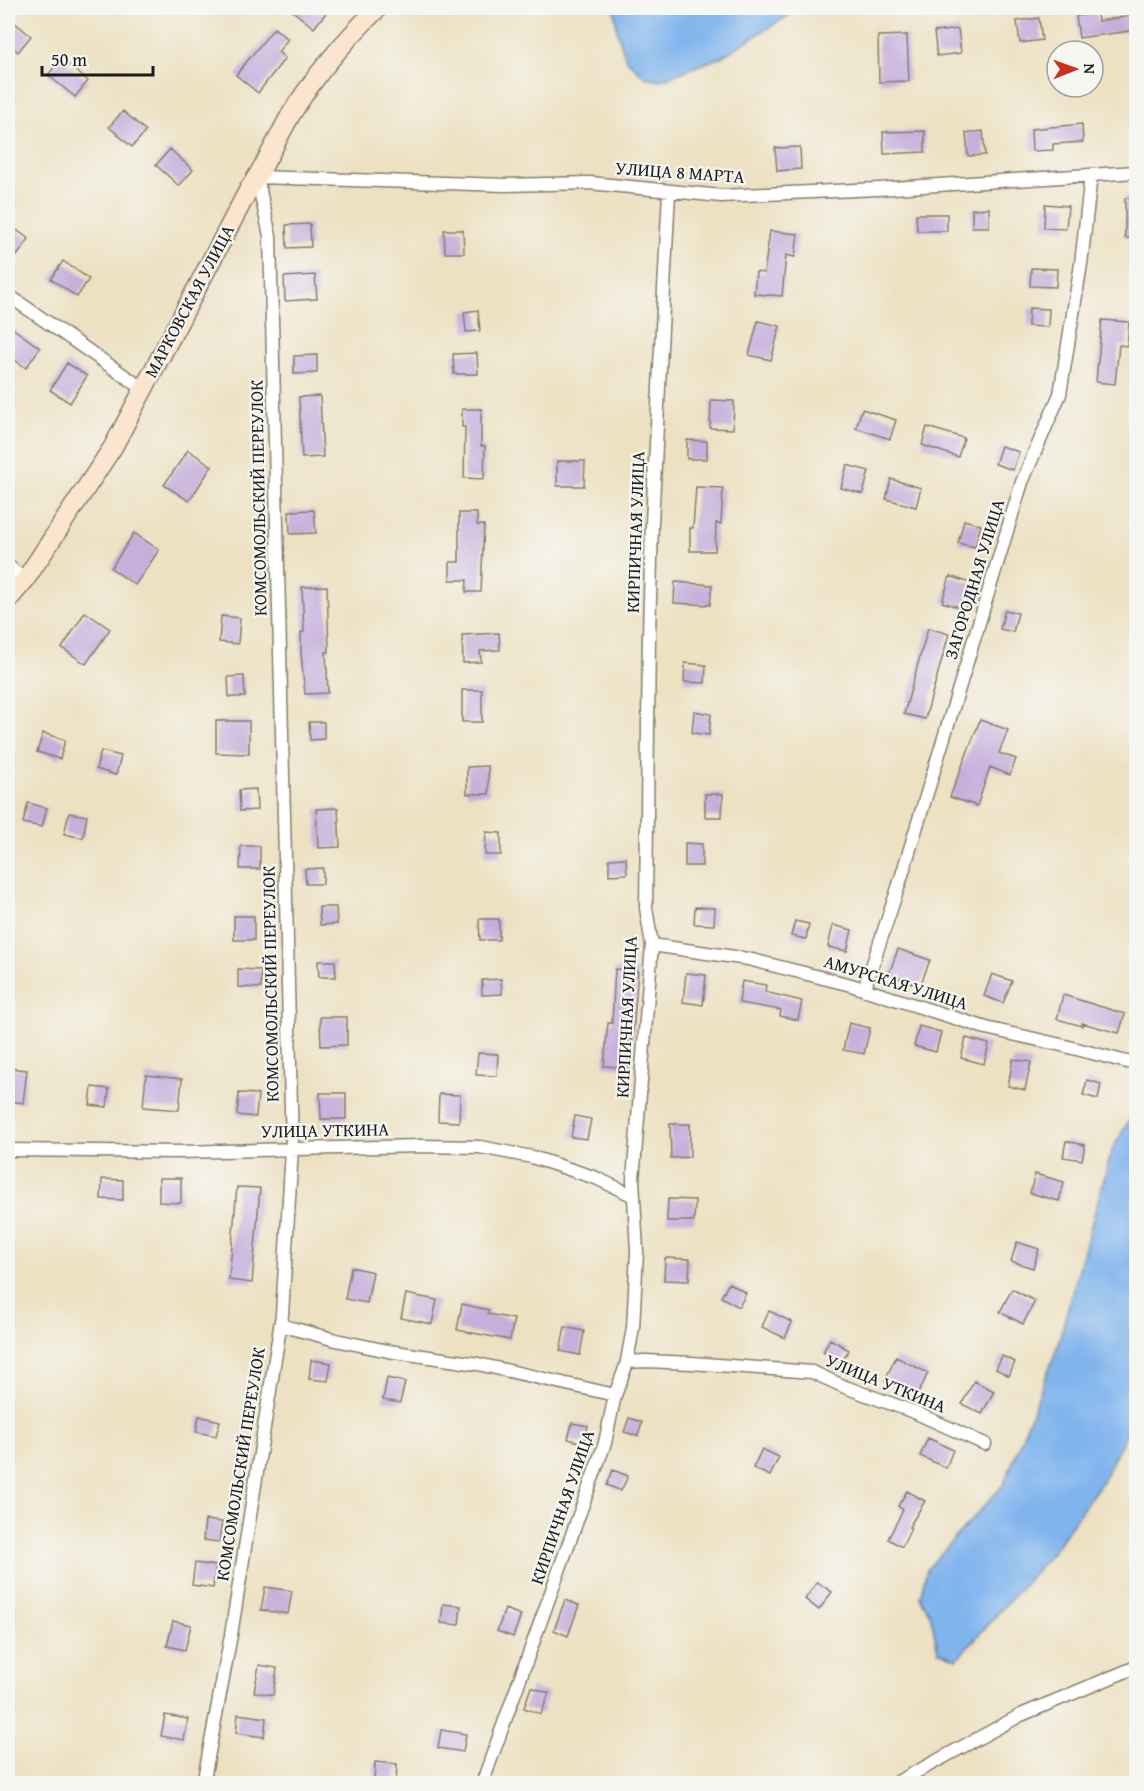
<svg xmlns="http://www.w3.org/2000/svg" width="1144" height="1791" viewBox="0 0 1144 1791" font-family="'Gentium Book Plus',serif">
	<rect width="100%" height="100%" fill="#f6f6f2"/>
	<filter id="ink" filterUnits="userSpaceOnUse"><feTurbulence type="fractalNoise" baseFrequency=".0167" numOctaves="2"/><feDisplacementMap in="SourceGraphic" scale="12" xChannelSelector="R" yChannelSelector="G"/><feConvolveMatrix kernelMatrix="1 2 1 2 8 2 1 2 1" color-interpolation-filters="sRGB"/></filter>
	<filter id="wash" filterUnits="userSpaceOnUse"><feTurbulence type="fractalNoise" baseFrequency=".008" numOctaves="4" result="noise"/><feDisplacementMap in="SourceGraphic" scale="24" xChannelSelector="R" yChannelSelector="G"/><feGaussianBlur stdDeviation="1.35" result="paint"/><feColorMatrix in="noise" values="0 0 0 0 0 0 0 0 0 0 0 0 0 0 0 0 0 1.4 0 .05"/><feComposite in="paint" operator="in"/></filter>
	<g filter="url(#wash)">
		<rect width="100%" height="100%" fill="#ede1c2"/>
		<!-- water -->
		<path fill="#80b4ed" stroke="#4e6884" stroke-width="1.5" d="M614 8H801L721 57 661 80 645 77 626 59 618 35Z
			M1136 1108V1415L1101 1483 1051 1554 957 1659 938 1651 931 1616 920 1597 927 1569 1004 1484 1056 1351 1112 1150Z"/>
		<g id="blocks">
			<!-- building -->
			<path fill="#c6afdb" d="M289 8H330L314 28Z
				M1097 14 1098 21 1137 15V30L1079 38 1076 16Z
				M8 17 31 36 18 52 8 43Z
				M1039 18 1042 40 1020 43 1017 21Z
				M274 28 288 39 278 52 285 58 258 93 236 75Z
				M958 29 961 53 937 56 934 32Z
				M907 35 909 81 879 82 878 36Z
				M61 59 88 81 75 97 48 75Z
				M123 111 146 131 132 147 109 127Z
				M1082 124 1083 142 1053 144V150L1032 151 1031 129Z
				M925 131V152L884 154 883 132Z
				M983 131 985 155 968 156 966 133Z
				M800 147 801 169 777 171 775 148Z
				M170 149 193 170 179 186 156 165Z
				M1125 198H1137V238H1125Z
				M1045 204 1068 206 1066 229 1044 228Z
				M989 208V227H972V209Z
				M916 214H947V231H917Z
				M8 224 29 239 17 256 8 250Z
				M310 224 311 247 287 248 286 225Z
				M444 230H463L464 253H445Z
				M770 231 798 234 795 257 786 255 782 296 754 294 756 272 764 273Z
				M63 261 89 279 77 297 51 279Z
				M1031 268 1057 269 1056 287 1030 286Z
				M315 275 317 299 285 301 284 277Z
				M1029 308 1049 309 1048 327 1028 326Z
				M478 310 480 331 466 332 464 312Z
				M1102 320 1129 322 1127 346 1119 345 1115 384 1096 382Z
				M758 321 780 326 771 360 749 355Z
				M8 325 40 348 26 368 8 355Z
				M477 353 478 374H454L453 354Z
				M317 355V373L294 374V356Z
				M67 363 87 376 70 403 50 390Z
				M320 396 323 457 302 458 299 397Z
				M711 400 734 401 733 429 710 428Z
				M462 409H481V446H485L484 479 464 478 465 427H462Z
				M862 409 896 420 890 439 856 428Z
				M927 427 964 438 958 457 922 445Z
				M687 440 707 441V459H687Z
				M1001 446 1019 452 1013 470 995 464Z
				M188 450 212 466 189 501 164 485Z
				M557 461H585L584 486H557Z
				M847 465 869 471 863 494 841 488Z
				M891 479 921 488 916 507 886 499Z
				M696 487 723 488 721 524 716 523 715 551H690V528H693Z
				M314 510 316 533 290 534 289 511Z
				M459 513H477V525H484L481 592H466L467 580H450V562H459Z
				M964 520 981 525 975 547 958 543Z
				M134 533 159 550 135 585 111 568Z
				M950 576 973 584 965 609 942 602Z
				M675 582 712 585 710 605 674 603Z
				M327 586 329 652H326L328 693 305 694 301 653V632H304L302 587Z
				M1005 610 1018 613 1013 632 1000 629Z
				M85 612 110 629 86 664 62 648Z
				M221 616 240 618 238 644 219 642Z
				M928 628 949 634 925 719 904 714Z
				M499 633 500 650 480 651 481 662 463 663 462 635Z
				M685 663 706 665 705 683 684 682Z
				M244 676 245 697H229L228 677Z
				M462 690H482V722H462Z
				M694 711 711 714 709 735 692 733Z
				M980 720 1008 730 999 753 1016 759 1010 775 990 767 977 806 950 797Z
				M216 721H249V754L216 753Z
				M309 722H324V739L310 740Z
				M43 733 65 740 60 759 37 752Z
				M101 751 121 756 116 775 96 769Z
				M488 766 489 794H467V767Z
				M256 789 257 810 240 811 239 790Z
				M705 794H723L722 817H705Z
				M28 803 47 808 42 827 23 823Z
				M338 808 340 847 318 848 316 809Z
				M69 813 87 816 83 838 64 834Z
				M486 832 501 833V855H485Z
				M685 843 702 844V866H685Z
				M241 846H260V869H240Z
				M626 858 627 874 609 875V859Z
				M323 868V884H306L305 869Z
				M319 907H336L337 924 320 925Z
				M695 907 715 908 714 925 694 924Z
				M234 916H254V940H234Z
				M479 919H499V940H480Z
				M795 921 809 924 806 939 791 936Z
				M833 925 852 930 847 951 828 947Z
				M898 949 930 960 920 986 889 974Z
				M318 961H335L336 977H319Z
				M238 969 261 970V988L238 987Z
				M615 969 638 971 630 1068 604 1066 608 1023H612Z
				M686 973 706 975 703 1005 683 1002Z
				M992 974 1012 981 1003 1003 984 996Z
				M501 979 502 994 482 995V980Z
				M742 981 766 985 765 992 802 1001 798 1020 780 1016 781 1010 739 1003Z
				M1063 995 1125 1014 1119 1033 1082 1023V1026L1057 1019Z
				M320 1017H347V1045L321 1046Z
				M849 1023 870 1028 864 1054 843 1050Z
				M919 1026 941 1032 936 1052 914 1046Z
				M966 1038 989 1044 984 1064 961 1058Z
				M478 1053 498 1054 497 1076 476 1075Z
				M1013 1059 1031 1062 1025 1090 1008 1086Z
				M8 1068 27 1070 23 1103 8 1101Z
				M146 1075 182 1079 179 1110 143 1107Z
				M1087 1080 1101 1084 1098 1099 1083 1095Z
				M92 1087 109 1089 107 1107 90 1105Z
				M239 1093 258 1094 256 1117 237 1115Z
				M320 1093H346V1119H321Z
				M439 1094 460 1095 459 1122 438 1121Z
				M575 1116 591 1119 587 1139 571 1137Z
				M670 1124H690V1157L671 1158Z
				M1066 1141 1085 1145 1082 1160 1063 1157Z
				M1035 1174 1064 1182 1059 1201 1030 1193Z
				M159 1178H181V1203L159 1202Z
				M102 1179 123 1180V1200L101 1199Z
				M237 1187 260 1188 252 1283 229 1280Z
				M668 1199 695 1200 694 1221H667Z
				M1017 1242 1039 1249 1033 1268 1011 1261Z
				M665 1258 690 1259 689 1281 664 1280Z
				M351 1267 373 1272 367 1303 345 1299Z
				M729 1283 746 1293 739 1307 721 1297Z
				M1012 1289 1035 1301 1023 1324 1000 1312Z
				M406 1294 437 1300 432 1324 401 1318Z
				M462 1304 489 1310 488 1314 514 1319 510 1340 457 1330Z
				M769 1311 792 1322 785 1338 762 1327Z
				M565 1327 584 1331 580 1355 560 1351Z
				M830 1339 849 1350 841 1363 823 1352Z
				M1002 1356 1015 1362 1009 1376 996 1369Z
				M896 1357 928 1373 917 1396 885 1380Z
				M311 1360 331 1363 328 1381 309 1379Z
				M387 1378 405 1382 400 1403 383 1400Z
				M974 1381 994 1391 982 1414 962 1404Z
				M199 1416 220 1421 216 1436 196 1432Z
				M629 1418 642 1422 638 1436 624 1432Z
				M572 1423 588 1426 584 1443 568 1439Z
				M928 1438 953 1450 946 1468 920 1456Z
				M762 1449 779 1457 770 1476 753 1468Z
				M613 1470 628 1476 621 1491 607 1485Z
				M907 1491 925 1501 909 1527 911 1528 902 1547 888 1539 903 1510 898 1506Z
				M205 1520 222 1522 219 1542 203 1540Z
				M195 1563 216 1566 213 1588 192 1585Z
				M817 1582 832 1592 819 1610 805 1599Z
				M265 1587 292 1591 288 1614 261 1610Z
				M565 1600 579 1605 568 1636 554 1630Z
				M443 1604 461 1606 459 1625 441 1623Z
				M505 1609 521 1615 513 1637 497 1631Z
				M173 1621 191 1625 185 1650 167 1646Z
				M259 1665 277 1668 273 1695 254 1692Z
				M531 1687 549 1693 541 1714 524 1708Z
				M238 1714 266 1718 264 1737 236 1733Z
				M165 1715 188 1719 184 1740 161 1736Z
				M441 1730 466 1734 463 1752 438 1748Z
				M375 1762 397 1764 396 1784H374Z"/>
		</g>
	</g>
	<g filter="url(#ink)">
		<use href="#blocks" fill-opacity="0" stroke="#847e6f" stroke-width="1.5"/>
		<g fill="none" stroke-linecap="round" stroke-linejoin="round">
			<!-- minor casing -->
			<g stroke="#847e6f" stroke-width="15">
				<path id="minor" d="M8 295 142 388
					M8 566 25 580
					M652 945 748 959 851 985 986 1028 1061 1045 1127 1062
					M864 990 898 888 1022 482 1060 394 1081 264 1091 175
					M8 1150 178 1152 420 1146 480 1147 532 1157 596 1178 634 1196
					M280 1325 336 1340 388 1351 478 1364 615 1395
					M627 1362 645 1361 692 1363 812 1372 845 1387 914 1412 985 1444
					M203 1784 231 1635 282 1315 292 1149 270 236 257 177 505 185 590 183 721 196 878 189 1136 172
					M482 1784 605 1443 615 1395 626 1366 633 1328 637 1251 633 1180 652 945 646 908 649 635 652 523 669 192
					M894 1784 1021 1715 1136 1667"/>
			</g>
			<!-- secondary casing -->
			<g stroke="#847e6f" stroke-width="21">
				<path id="secondary" d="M8 600 25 580 113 447 249 189C265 166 276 141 290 116 313 78 346 39 378 8"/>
			</g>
			<!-- minor -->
			<use href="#minor" stroke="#fff" stroke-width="12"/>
			<!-- secondary -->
			<use href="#secondary" stroke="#fce5cf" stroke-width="18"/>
		</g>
	</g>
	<g text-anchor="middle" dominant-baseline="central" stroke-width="4.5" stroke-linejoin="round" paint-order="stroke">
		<!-- street labels -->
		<g font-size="18" fill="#1c1c1c" stroke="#f6f6f2">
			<text transform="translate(680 172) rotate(4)">УЛИЦА 8 МАРТА</text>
			<text transform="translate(189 301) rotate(-62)">МАРКОВСКАЯ УЛИЦА</text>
			<text transform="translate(258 498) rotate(-91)">КОМСОМОЛЬСКИЙ ПЕРЕУЛОК</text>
			<text transform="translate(635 532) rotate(-88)">КИРПИЧНАЯ УЛИЦА</text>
			<text transform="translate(974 579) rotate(-73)">ЗАГОРОДНАЯ УЛИЦА</text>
			<text transform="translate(896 982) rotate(17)">АМУРСКАЯ УЛИЦА</text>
			<text transform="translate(270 984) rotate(-91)">КОМСОМОЛЬСКИЙ ПЕРЕУЛОК</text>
			<text transform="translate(626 1017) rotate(-87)">КИРПИЧНАЯ УЛИЦА</text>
			<text transform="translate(325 1130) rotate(-1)">УЛИЦА УТКИНА</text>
			<text transform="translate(886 1383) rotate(22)">УЛИЦА УТКИНА</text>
			<text transform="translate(240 1464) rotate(-81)">КОМСОМОЛЬСКИЙ ПЕРЕУЛОК</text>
			<text transform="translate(562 1507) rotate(-71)">КИРПИЧНАЯ УЛИЦА</text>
		</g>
	</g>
	<!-- margin -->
	<rect width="1144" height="1791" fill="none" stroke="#f6f6f2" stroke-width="30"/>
	<!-- north arrow -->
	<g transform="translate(1075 69) rotate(89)"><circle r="28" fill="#f6f6f2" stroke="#9f9f9c" stroke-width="1.5"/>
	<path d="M0-4.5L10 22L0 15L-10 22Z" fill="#c8321e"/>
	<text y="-9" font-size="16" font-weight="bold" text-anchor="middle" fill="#1c1c1c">N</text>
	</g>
	<!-- scale -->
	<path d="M42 66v9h111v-9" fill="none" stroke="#1c1c1c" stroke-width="3"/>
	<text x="51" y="66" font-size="18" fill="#1c1c1c" stroke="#f6f6f2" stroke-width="4.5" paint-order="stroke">50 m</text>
</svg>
